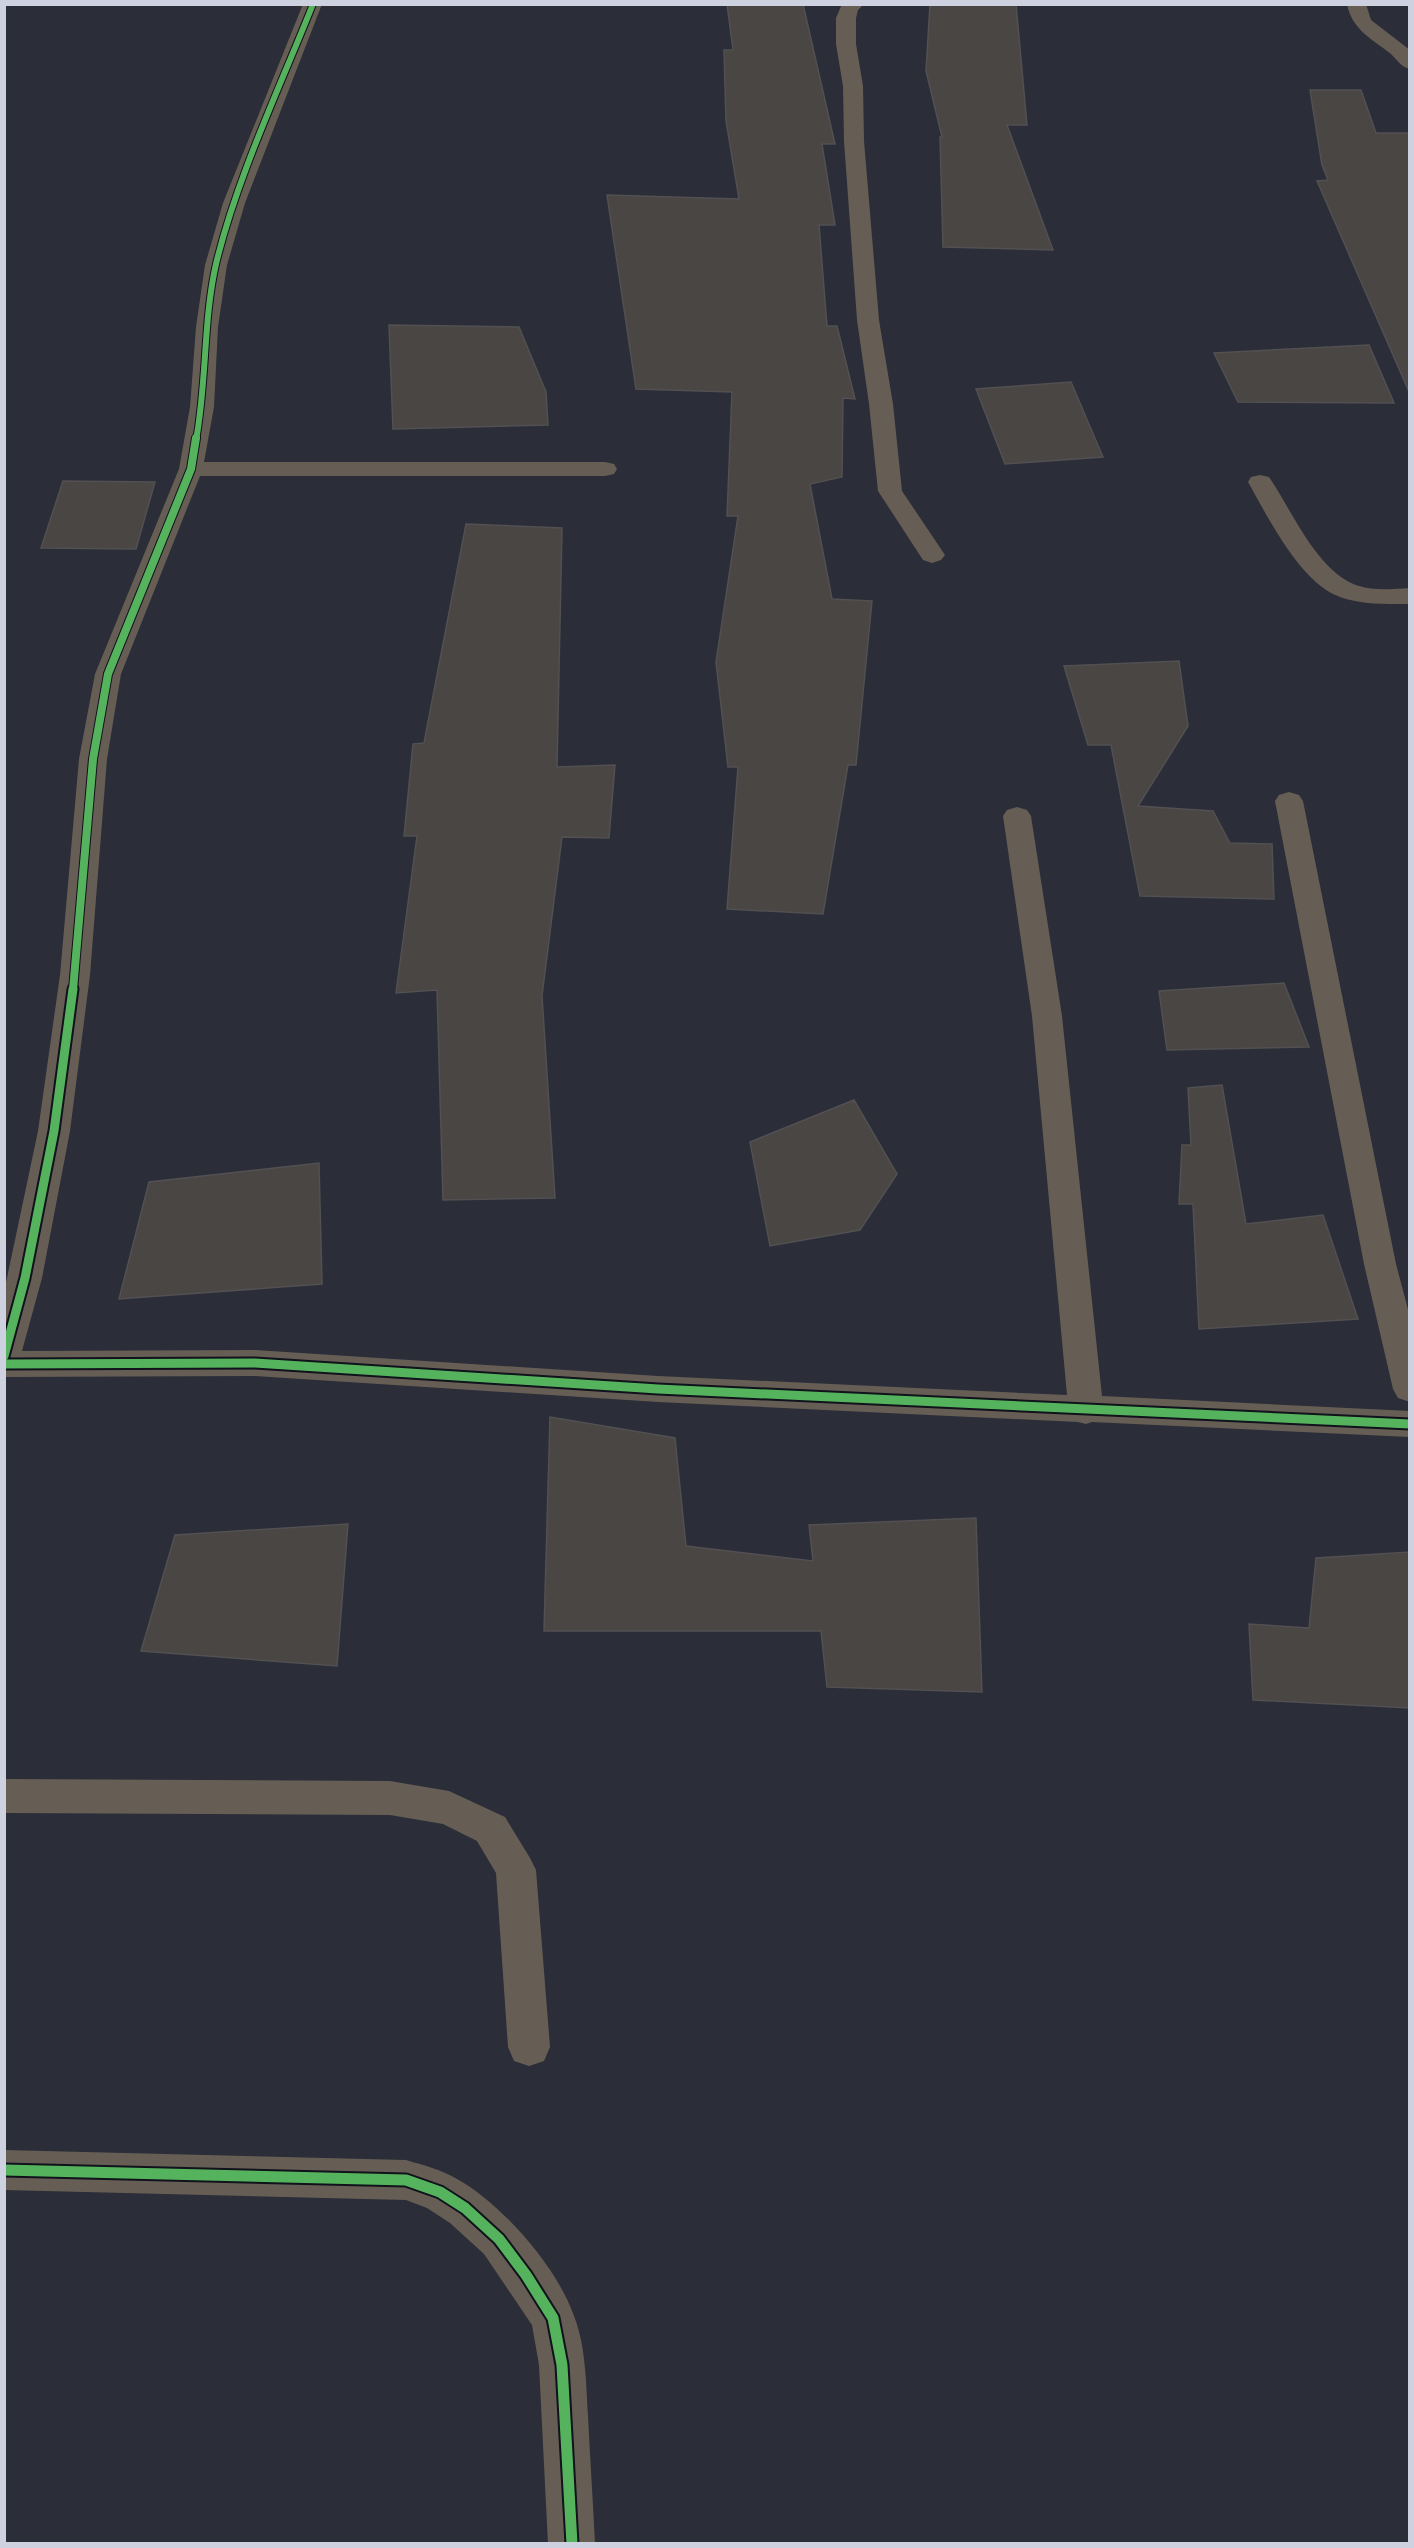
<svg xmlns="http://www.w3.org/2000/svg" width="1414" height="2548" font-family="'PT Sans Narrow',sans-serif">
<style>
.building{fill:#494643;stroke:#525052;stroke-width:1.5}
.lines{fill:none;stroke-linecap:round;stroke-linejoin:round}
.minor{fill:#665e55;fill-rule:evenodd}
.cycleway-far3-casing{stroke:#10121c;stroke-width:8}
.cycleway-far2-casing{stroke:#10121c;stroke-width:10}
.cycleway-far1-casing{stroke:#10121c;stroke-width:13}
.cycleway-casing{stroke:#10121c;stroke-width:15}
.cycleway-far3{stroke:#56b35d;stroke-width:6}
.cycleway-far2{stroke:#56b35d;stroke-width:8}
.cycleway-far1{stroke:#56b35d;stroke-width:9}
.cycleway{stroke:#56b35d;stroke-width:11}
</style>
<rect width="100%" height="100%" fill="#2b2d38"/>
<path class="building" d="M727,4h76l32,140h-13l13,81h-16l8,101h10l18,73 -12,-1 -1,79 -32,7 22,115 40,2 -16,164h-8l-25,149 -96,-5 11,-142h-10l-12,-105 22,-146h-11l5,-124 -96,-3 -29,-194 132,4 -13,-78 -2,-71h9z
M930,4h86l11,121h-20l46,125 -110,-3 -3,-110h2l-16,-66z
M1310,90h51l15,43h34v261l-93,-213 11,-1 -6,-15z
M389,325l130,2 27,65 2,33 -155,4z
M1369,345l25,58 -156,-1 -24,-49z
M1071,382l32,75 -98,7 -29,-75z
M63,481l92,1 -19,67 -95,-1z
M466,524l96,4 -5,239 58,-2 -6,73 -47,-1 -20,159 13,202 -112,2 -6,-210 -41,3 21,-157h-13l9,-92 11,-1z
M1179,661l9,65 -50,80 75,5 17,32 42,1 2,55 -134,-3 -29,-151h-23l-24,-79z
M1284,983l25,64 -142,3 -8,-59z
M1222,1085l24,139 77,-9 35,104 -159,10 -6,-125h-14l3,-59h9l-3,-57z
M854,1100l43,74 -37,56 -90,16 -20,-104z
M319,1163l3,121 -203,15 30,-117z
M550,1417l125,21 11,108 127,15 -4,-36 167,-7 6,174 -155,-5 -6,-56h-277z
M348,1524l-11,142 -196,-15 34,-116z
M1410,1552v156l-157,-8 -4,-76 60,4 7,-70z"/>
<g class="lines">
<path class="minor" d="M303,4h19l-77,199 -18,62 -9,62 -4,80 -10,55h401l9,2 3,5 -3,5 -9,2h-405l-79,198 -14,85 -17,216 -20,156 -28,147 -20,73 233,-1 403,26 409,19 -35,-379 -29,-200 4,-6 10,-3 10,3 4,6 31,200 40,380 308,15v26l-318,-15 -6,2 -8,-2 -420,-20 -403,-26 -251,1v-85l34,-161 22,-156 19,-216 16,-85 84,-205 11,-62 6,-80 9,-62 18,-62z
M842,4h22l-6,6 -2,8v26l7,42 1,55 15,179 14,84 9,87 43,64 -4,5 -9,3 -9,-3 -45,-69 -9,-87 -12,-84 -13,-179 -1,-55 -7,-42v-26z
M1347,4h19l5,16 39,30v19c-9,-2 -13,-9 -19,-15 -19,-15 -39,-24 -44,-50z
M1260,475l9,2c23,33 48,96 90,109 15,5 34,3 51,2v16c-24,0 -47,1 -70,-7 -40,-14 -72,-80 -92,-115l3,-5z
M1289,792l10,3 4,6 93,463 14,53v85l-12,-4 -5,-9 -29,-125 -89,-463 4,-6z
M4,1779l386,2 59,10 56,26 25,41 6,12 14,177 -6,14 -15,5 -15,-5 -6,-14 -12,-174 -19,-32 -34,-17 -53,-9 -386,-2z
M4,2150l402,10c17,5 36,10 51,19 45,25 100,88 117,137 12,31 12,67 14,100 2,42 5,85 7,128h-47l-9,-179 -7,-40 -48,-71 -34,-31 -23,-15 -21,-8 -402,-10z"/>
<defs>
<path id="cycleway-far3" d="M196,440c11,-58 7,-119 20,-176 21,-87 64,-177 97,-260"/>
<path id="cycleway-far2" d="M73,990l20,-231 15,-85 83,-205 5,-31"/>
<path id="cycleway-far1" d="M4,1356l21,-78 29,-147 19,-142
M4,1364l251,-1 403,26 752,35"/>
<path id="cycleway" d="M4,2170l402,10 34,12 25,16 34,31 27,36 27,43 9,47 10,179"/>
</defs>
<use href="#cycleway-far3" class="cycleway-far3-casing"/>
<use href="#cycleway-far2" class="cycleway-far2-casing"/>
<use href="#cycleway-far1" class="cycleway-far1-casing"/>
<use href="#cycleway" class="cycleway-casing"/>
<use href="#cycleway-far3" class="cycleway-far3"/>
<use href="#cycleway-far2" class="cycleway-far2"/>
<use href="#cycleway-far1" class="cycleway-far1"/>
<use href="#cycleway" class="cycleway"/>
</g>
<rect width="1414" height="2548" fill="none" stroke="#ced1df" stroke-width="12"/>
</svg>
